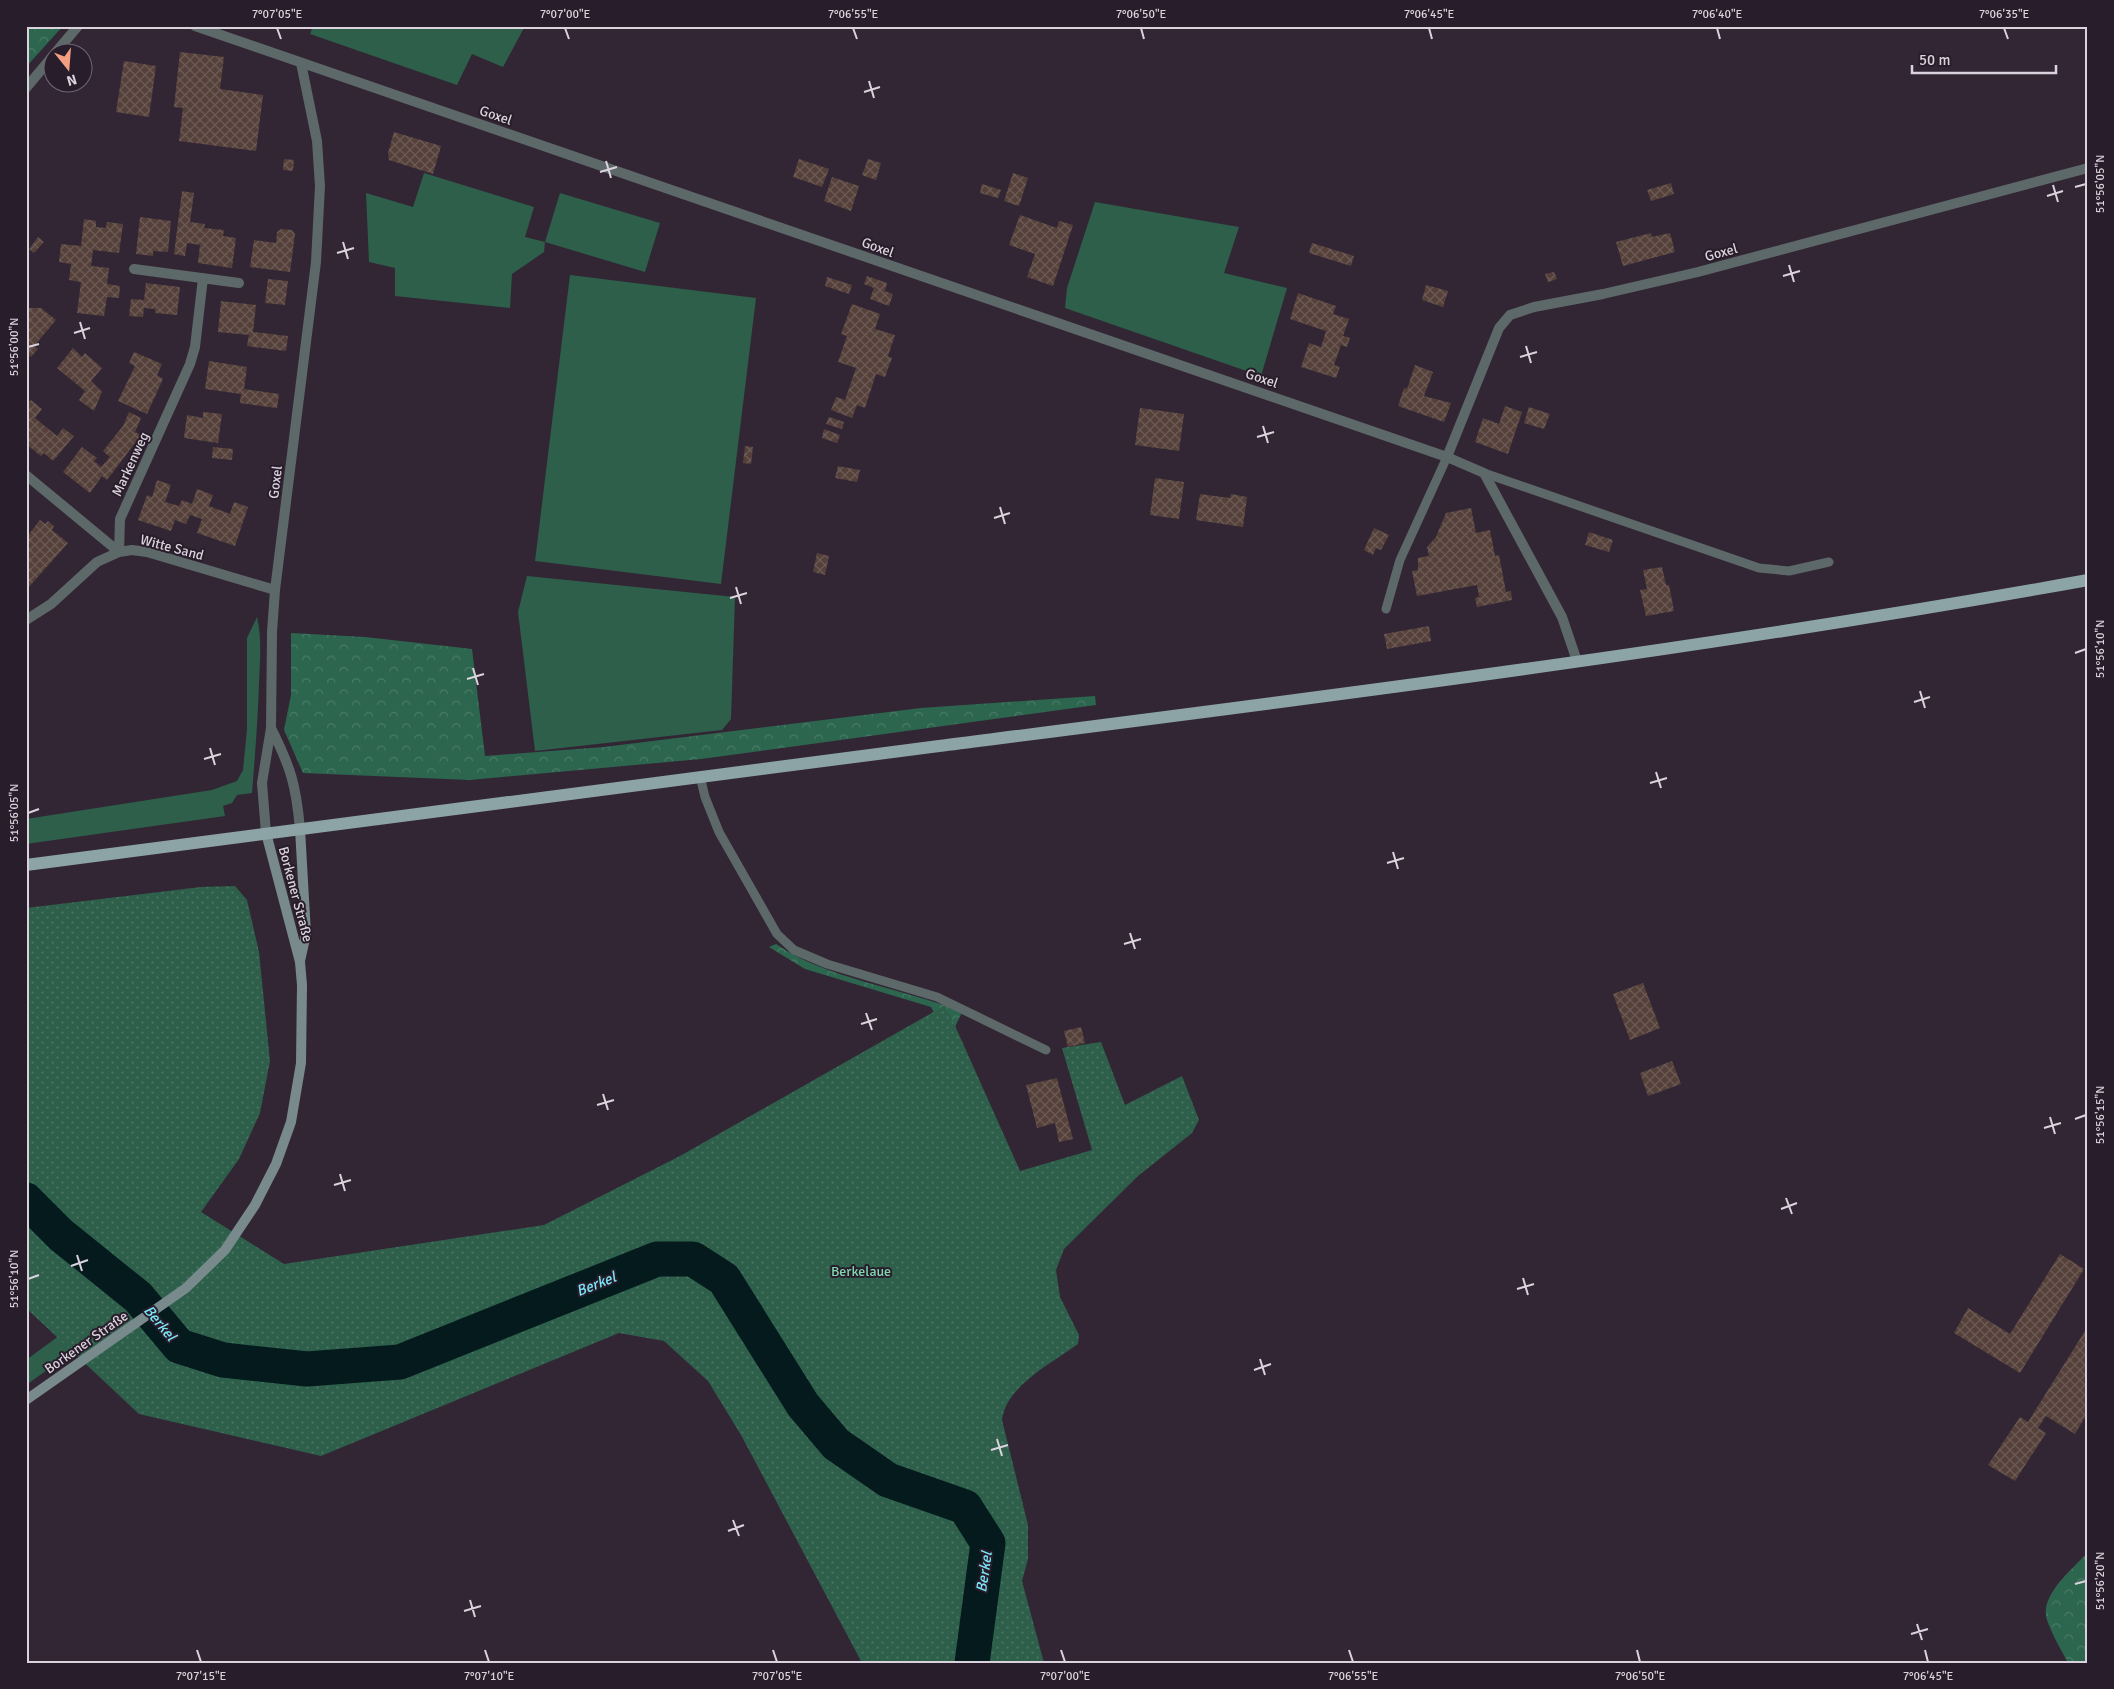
<svg xmlns="http://www.w3.org/2000/svg" width="2114" height="1689" font-family="Signika,sans-serif">
<style>
.green{fill:#2d5f4a}
.forest{fill:url(#forest-crowns)}
.park{fill:url(#park-dots)}
.lines{fill:none;stroke-linecap:round;stroke-linejoin:round}
.river{stroke:#041a1d;stroke-width:35}
.building{fill:url(#building-cross-hatch)}
.lane{stroke:#5d6869;stroke-width:9}
.street{stroke:#5d6869;stroke-width:10}
.secondary{stroke:#788a8c;stroke-width:10}
.primary{stroke:#8da4a6;stroke-width:12}
.ticks{fill:none;stroke:#dad2dc;stroke-width:2}
.labels{text-anchor:middle;stroke-width:4;stroke-linejoin:round;paint-order:stroke}
.street-label{font-size:14px;fill:#dad2dc;stroke:#281d2b}
.park-label{font-size:14px;fill:#80d8b1;stroke:#281d2b}
.water-label{font-size:15px;font-style:italic;fill:#7ae6f8;stroke:#281d2b}
.neatline{fill:none;stroke:#dad2dc;stroke-width:2}
.ticks-label{font-size:12px;text-anchor:middle;fill:#dad2dc}
</style>
<defs>
<pattern id="forest-crowns" width="20" height="18" patternUnits="userSpaceOnUse" patternTransform="scale(1.25)"><rect width="20" height="18" fill="#2c664e"/><path d="M2 6a3 3 0 1 1 6 0M12 15a3 3 0 1 1 6 0" fill="none" stroke="#4a7b67"/></pattern>
<pattern id="park-dots" width="8" height="8" patternUnits="userSpaceOnUse" patternTransform="scale(1.25)"><rect width="8" height="8" fill="#2d5f4a"/><path d="M2 2h.1M6 6h.1" fill="none" stroke="#4b7564" stroke-width="1.8" stroke-linecap="round"/></pattern>
<pattern id="building-cross-hatch" width="8" height="8" patternUnits="userSpaceOnUse" patternTransform="scale(1.25)"><rect width="8" height="8" fill="#55403a"/><path d="M0 0l8 8M0 8l8-8" fill="none" stroke="#6d5b56"/></pattern>
</defs>
<rect width="100%" height="100%" fill="#322635"/>
<path class="green" d="M313,26h212l-22,41 -31,-13 -15,31 -147,-51z
M424,173l110,34 -9,30 20,5 15,-49 100,30 -15,49 -100,-30 -1,10 -32,22 -2,34 -115,-12v-28l-26,-6 -3,-69 47,14z
M1095,202l144,25 -15,46 63,15 -26,88 -196,-68 2,-20z
M570,275l186,23 -35,286 -186,-23z
M527,576l208,21 -4,122 -9,11 -187,21 -17,-139z
M257,617c5,21 3,43 2,65 -1,37 -4,73 -7,111l-15,2 -5,8 -9,3 2,10 -199,28v-25l186,-29 25,-9 6,-11 4,-41v-91z
M112,1297v27l-86,61v-25z"/>
<path class="forest" d="M26,26h37l-37,41z
M291,633l74,4 107,12 13,107 119,-9 317,-39 174,-12 1,9 -395,54 -231,21 -167,-7 -19,-43 7,-35z
M776,944c48,34 130,45 186,68l-7,15 -18,-9 -6,-11 -126,-38 -36,-22z
M2088,1552v111h-20c-7,-14 -16,-28 -21,-43 -8,-25 26,-51 41,-68z"/>
<path class="park" d="M235,886l12,14 12,52 11,109 -10,52 -21,46 -38,53 83,52 260,-39 136,-69 264,-150 8,13 68,152 72,-21 -30,-102 39,-6 24,63 57,-29 17,44 -7,13 -54,43 -74,73 -8,21 4,27 19,38 -1,9c-26,19 -72,42 -76,76l26,105v34l-6,22 22,82h-182l-121,-228 -33,-54 -44,-40 -45,-8 -298,123 -182,-42 -113,-106v-400l175,-21z"/>
<g class="lines">
<path class="river" d="M26,1200l35,35 77,62 41,49 44,14 84,9 93,-7 257,-103h36l31,20 79,126 33,39 52,36 77,27 23,36 -16,120"/>
</g>
<path class="building" d="M180,52l44,5 -4,32 43,6 -7,56 -77,-10 4,-33 -9,-1z
M124,61l32,5 -7,51 -33,-5z
M394,132l47,14 -8,28 -44,-14 -1,-7z
M284,159l10,1 -1,11 -10,-1z
M799,159l30,10 -7,18 -29,-10z
M868,159l13,4 -5,17 -14,-5z
M1013,173l15,5 -9,28 -15,-5z
M832,177l27,9 -8,25 -27,-10z
M1671,183l3,11 -23,7 -4,-11z
M982,184l19,6 -3,8 -18,-5z
M182,191l12,2 -4,29 15,2 -1,4 20,2 -1,6 13,2 -4,30 -34,-5 2,-18 -13,-2 -2,13 -11,-2z
M1020,215l37,13 2,-7 14,4 -20,61 -26,-9 8,-23 -26,-9z
M140,217l31,4 -3,31 -15,-1v5l-17,-2z
M84,219l12,2v6l10,1 1,-6 16,2 -4,29 -26,-3 -2,16 18,2 -2,16 13,2 -1,12 -12,-1 -3,19 -27,-3 4,-31 -12,-2 2,-16 -12,-2 2,-18 20,2z
M281,229l11,1 3,4 -5,38 -40,-5 4,-27 22,3 1,-11z
M1651,233l1,4 18,-4 5,19 -52,14 -7,-24z
M38,237l6,5 -10,11 -5,-4z
M1312,243l42,13 -3,10 -42,-13z
M1554,272l3,7 -9,3 -3,-8z
M867,276l20,7 -2,8 8,3 -4,12 -19,-7 4,-11 -10,-4z
M827,277l25,8 -3,9 -24,-8z
M268,279l20,2 -3,24 -20,-2z
M146,283l34,4 -3,28 -22,-2v-4l-11,-1 -1,9 -14,-1 2,-17 13,1z
M1426,285l22,6 -5,16 -21,-7z
M1298,293l38,13 -3,8 16,5 -6,17 7,2 -3,9 -6,-2 -7,20 6,2 -4,11 -35,-11 8,-24 12,4 5,-16 -36,-12z
M221,301l35,4 -3,27 35,4 -2,15 -39,-5 2,-11 -31,-3z
M852,304l28,10 -5,15 20,6 -7,21 4,2 -7,19 -9,-3 -11,34 -8,-3 -5,13 -21,-8 5,-13 9,3 11,-32 -18,-6 9,-26 -6,-2z
M29,308h12l15,12 -22,26 4,3 -7,8 -5,-4v-41z
M73,348l9,9 3,-4 17,15 -11,13 11,11 -8,19 -15,-11 6,-9 -28,-23z
M134,352l28,12 -5,11 6,4 -16,35 -29,-13 17,-35 -6,-3z
M209,361l38,6 -3,22 35,5 -2,14 -37,-5 1,-9 -36,-5z
M1415,365l18,7 -9,24 27,7 -7,19 -46,-16 6,-18 3,1z
M31,400l11,9 -7,9 22,18 6,-8 11,8 -21,25 -9,-8 -3,3 -15,-12 2,-34 -2,-5z
M1505,406l17,6 -14,42 -33,-12 8,-24 16,6z
M1529,407l21,7 -6,15 -20,-6z
M1140,408l44,6 -5,37 -44,-6z
M129,412l12,6 -6,14 6,3 -34,45 -5,-4 -12,17 -27,-21 19,-25 15,11 -3,3 7,6 9,-10 -7,-6 20,-25z
M203,412l19,2 -4,29 -34,-5 3,-23 16,3z
M829,417l15,5 -2,7 -16,-5z
M824,429l16,6 -3,8 -15,-5z
M745,446l8,1 -2,17 -8,-1z
M213,447l20,2 -1,11 -20,-2z
M838,466l22,4 -3,12 -22,-4z
M1155,478l29,4 -5,37 -29,-4z
M157,480l14,5 -6,17 14,4 3,-6 10,4 5,-15 16,6 -4,11 21,8 4,-12 14,5 -13,39 -38,-13 5,-14 -12,-4 -4,9 -11,-4 -4,11 -33,-11 9,-25 5,2z
M1200,494l30,4 1,-4 16,3 -4,30 -47,-7z
M1471,508l5,25 14,-3 5,26 4,-1 7,37 5,-1 1,9 -35,7 -2,-9 4,-1 -2,-12 -60,11 -5,-25 6,-1v-12l11,-2 -2,-9 9,-10 10,-24z
M40,520l5,4 3,-3 6,5 -2,4 16,13 -40,45 -2,-38 4,-5 -4,-3v-4z
M1374,528l15,7 -8,15 -5,-2 -3,7 -9,-5z
M1589,532l24,8 -4,12 -24,-7z
M817,553l12,3 -4,19 -12,-3z
M1662,567l4,18h3l5,26 -28,5 -6,-26 7,-1 -4,-19z
M1429,626l2,15 -44,8 -3,-15z
M1643,983l17,45 -30,12 -17,-46z
M1081,1027l4,16 -17,4 -4,-16z
M1672,1061l9,23 -33,12 -8,-23z
M1057,1078l16,61 -14,3 -4,-19 -18,5 -11,-43z
M2060,1254l24,15 -64,104 -66,-40 14,-25 42,26z
M2085,1331l3,2v79l-13,22 -29,-18 -8,12 8,5 -31,48 -27,-16 32,-48 8,5z"/>
<g class="lines">
<path class="lane" d="M1484,473l275,95 30,3 40,-9
M1386,609l14,-49 47,-103
M700,776l5,21 14,35 58,102 17,16 33,14 110,33 109,53"/>
<path class="street" d="M195,26l1252,431 52,-129 11,-13 24,-8 69,-13 95,-22 390,-104
M56,52l22,-26
M26,88l26,-31
M134,269l105,14
M1447,457l37,16 78,144 15,44
M26,475l93,77 13,-2 15,2 128,38
M26,620l25,-16 46,-42 22,-10 1,-33 70,-155 5,-17 8,-69
M271,728c20,40 25,57 29,101
M266,833l-4,-50 9,-55 1,-96 3,-42 41,-328 4,-76 -3,-45 -16,-78"/>
<path class="secondary" d="M300,961l6,-27 -6,-105
M26,1400l160,-112 39,-38 30,-45 21,-41 15,-42 10,-59 1,-78 -2,-23 -34,-129"/>
<path class="primary" d="M26,865c304,-40 608,-81 913,-119 384,-49 768,-97 1149,-166"/>
</g>
<path class="ticks" d="M277,28l4,11M565,28l4,11M853,28l4,11M1141,28l3,11M1429,28l3,11M1717,28l3,11M2004,28l4,11M869,81l5,17M864,92l16,-5M606,161l5,17M600,172l17,-5M2053,185l5,17M2075,187l11,-3M2047,196l16,-5M343,242l5,17M337,253l17,-5M1789,265l5,17M1783,276l17,-5M80,322l5,17M74,333l16,-5M1526,346l5,17M28,347l11,-3M1520,357l17,-5M1263,426l5,17M1257,437l17,-5M1000,507l5,17M994,518l16,-5M736,587l5,17M730,598l17,-5M2075,653l11,-4M473,668l5,17M467,679l17,-5M1920,691l5,17M1914,702l16,-5M210,748l5,17M204,759l17,-5M1656,772l5,16M1650,783l17,-5M28,813l11,-4M1393,852l5,17M1387,863l17,-5M1130,933l5,16M1124,944l17,-5M866,1013l6,17M861,1024l16,-5M603,1094l5,16M597,1105l17,-5M2050,1117l5,17M2075,1119l11,-4M2044,1128l17,-5M340,1174l5,17M334,1185l17,-5M1786,1198l6,16M1781,1209l16,-6M77,1255l5,16M71,1266l17,-6M1523,1278l5,17M28,1279l11,-4M1517,1289l17,-5M1260,1359l5,16M1254,1370l17,-6M997,1439l5,17M991,1450l17,-5M733,1520l6,16M728,1531l16,-6M2075,1584l11,-3M470,1600l5,17M464,1611l17,-5M1917,1624l5,16M1911,1634l17,-5M197,1650l4,12M485,1650l4,12M773,1650l4,12M1061,1650l4,12M1349,1650l4,12M1637,1650l3,12M1925,1650l3,12"/>
<g class="labels">
<g class="street-label">
<text transform="translate(496 115) rotate(19)" y="5">Goxel</text>
<text transform="translate(878 247) rotate(20)" y="5">Goxel</text>
<text transform="translate(1721 252) rotate(-15)" y="5">Goxel</text>
<text transform="translate(1262 378) rotate(19)" y="5">Goxel</text>
<text transform="translate(130 464) rotate(-65)" y="5">Markenweg</text>
<text transform="translate(275 482) rotate(-83)" y="5">Goxel</text>
<text transform="translate(172 547) rotate(15)" y="5">Witte Sand</text>
<text transform="translate(296 894) rotate(75)" y="5">Borkener Straße</text>
<text transform="translate(86 1342) rotate(-35)" y="5">Borkener Straße</text>
</g>
<g class="park-label">
<text x="861" y="1276">Berkelaue</text>
</g>
<g class="water-label">
<text transform="translate(596 1284) rotate(-22)" y="5">Berkel</text>
<text transform="translate(160 1323) rotate(50)" y="5">Berkel</text>
<text transform="translate(984 1572) rotate(-82)" y="5">Berkel</text>
</g>
</g>
<rect width="2114" height="1689" fill="none" stroke="#281d2b" stroke-width="55"/>
<g transform="translate(68 68) rotate(163)"><circle r="24" fill="#281d2b" stroke="#6f6572"/>
<path d="M0-4L9 19L0 12L-9 19Z" fill="#f39f83"/>
<text y="-8" font-size="14" font-weight="bold" text-anchor="middle" fill="#dad2dc">N</text>
</g>
<path d="M1912 65v8h144v-8" fill="none" stroke="#dad2dc" stroke-width="2.5"/>
<text x="1919" y="65" font-size="15" fill="#dad2dc" stroke="#281d2b" stroke-width="4" paint-order="stroke">50 m</text>
<rect x="28" y="28" width="2058" height="1634" class="neatline"/>
<g class="ticks-label">
<text x="277" y="18">7°07'05"E</text>
<text x="565" y="18">7°07'00"E</text>
<text x="853" y="18">7°06'55"E</text>
<text x="1141" y="18">7°06'50"E</text>
<text x="1429" y="18">7°06'45"E</text>
<text x="1717" y="18">7°06'40"E</text>
<text x="2004" y="18">7°06'35"E</text>
<text transform="translate(2100 184) rotate(-90)" y="4">51°56'05"N</text>
<text transform="translate(14 347) rotate(-90)" y="4">51°56'00"N</text>
<text transform="translate(2100 649) rotate(-90)" y="4">51°56'10"N</text>
<text transform="translate(14 813) rotate(-90)" y="4">51°56'05"N</text>
<text transform="translate(2100 1115) rotate(-90)" y="4">51°56'15"N</text>
<text transform="translate(14 1279) rotate(-90)" y="4">51°56'10"N</text>
<text transform="translate(2100 1581) rotate(-90)" y="4">51°56'20"N</text>
<text x="201" y="1680">7°07'15"E</text>
<text x="489" y="1680">7°07'10"E</text>
<text x="777" y="1680">7°07'05"E</text>
<text x="1065" y="1680">7°07'00"E</text>
<text x="1353" y="1680">7°06'55"E</text>
<text x="1640" y="1680">7°06'50"E</text>
<text x="1928" y="1680">7°06'45"E</text>
</g>
</svg>
